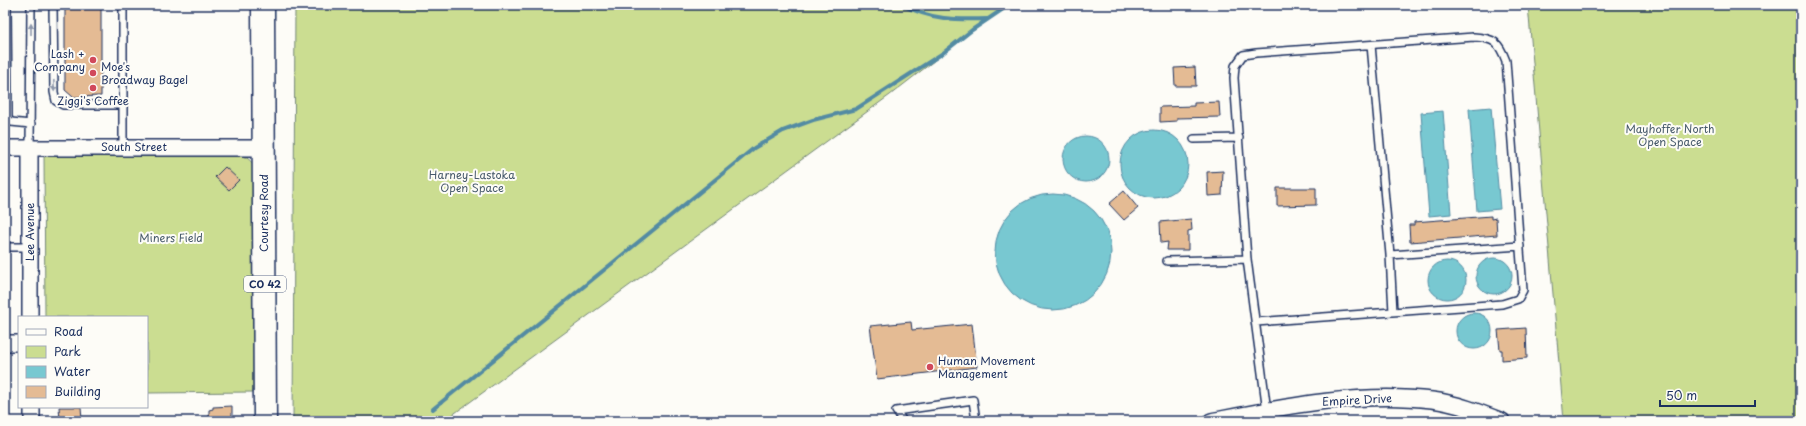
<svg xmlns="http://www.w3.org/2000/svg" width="1806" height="426" font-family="'Playpen Sans',sans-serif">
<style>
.green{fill:#cbdd91;stroke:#738678}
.water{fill:#78c8d1;stroke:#538ba3}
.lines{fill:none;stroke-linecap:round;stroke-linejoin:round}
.stream{stroke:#538ba3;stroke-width:4}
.building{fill:#e4bb94;stroke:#1b2f5e}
.service-casing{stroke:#1b2f5e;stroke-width:10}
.minor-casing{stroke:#1b2f5e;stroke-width:18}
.primary-casing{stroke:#1b2f5e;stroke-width:25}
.service{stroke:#fdfcf7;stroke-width:7}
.minor{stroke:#fdfcf7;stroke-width:15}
.primary{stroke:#fdfcf7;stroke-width:22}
.oneway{fill:#8c96aa}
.poi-dot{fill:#d1495b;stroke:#fdfcf7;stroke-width:1.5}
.labels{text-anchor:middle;stroke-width:4;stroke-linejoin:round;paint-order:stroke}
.shield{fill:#fdfcf7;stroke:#5f6c8c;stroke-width:1}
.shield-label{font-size:10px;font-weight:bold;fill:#1b2f5e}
.poi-label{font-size:11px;fill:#1b2f5e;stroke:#fdfcf7;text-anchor:start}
.park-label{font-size:11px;fill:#475a6b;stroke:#fdfcf7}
.street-label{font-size:11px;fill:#1b2f5e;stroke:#fdfcf7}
</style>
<rect width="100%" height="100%" fill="#fdfcf7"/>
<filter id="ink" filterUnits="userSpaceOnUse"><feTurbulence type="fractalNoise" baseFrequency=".025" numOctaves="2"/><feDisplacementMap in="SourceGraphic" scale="8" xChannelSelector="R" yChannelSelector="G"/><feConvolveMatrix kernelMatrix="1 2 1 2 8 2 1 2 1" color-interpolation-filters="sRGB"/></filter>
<g filter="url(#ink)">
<path class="green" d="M295,5h711l-116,90 -446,326h-151z
M1528,5h273v416h-237z
M44,154l195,1c10,3 14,6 16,16l-2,221 -106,1v-76h-102z"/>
<path class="water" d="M1491,107l9,102 -23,2 -8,-102z
M1443,111l8,103 -22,2 -8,-103z
M1120 164a34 34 0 1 1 68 0a34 34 0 1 1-68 0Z
M1063 159a23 23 0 1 1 46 0a23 23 0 1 1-46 0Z
M995 252a58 58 0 1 1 116 0a58 58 0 1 1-116 0Z
M1476 276a18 18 0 1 1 36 0a18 18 0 1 1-36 0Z
M1428 280a19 19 0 1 1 38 0a19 19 0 1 1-38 0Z
M1456 331a18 18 0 1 1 36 0a18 18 0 1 1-36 0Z"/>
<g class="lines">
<path class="stream" d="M902,5c30,15 53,15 85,14
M433,409l321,-261 29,-17 30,-11 43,-11 87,-56 29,-23 37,-25"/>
</g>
<path class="building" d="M65,5h36v91l-28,1 -8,-7z
M1195,67l1,19h-21l-1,-18z
M1219,102l1,15 -43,1v3l-17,1v-15l34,-1v-3z
M225,167l14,13 -10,10 -14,-13z
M1223,171l-1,24 -14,1 -1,-24z
M1277,188h39v17l-39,1z
M1124,191l14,17 -14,12 -15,-16z
M1491,216v3l5,-1 1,17 -87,7 -1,-17h5v-3z
M1191,219l1,11 -4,1v19h-21l1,-8 -7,1 -1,-21z
M911,322l1,8 60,-6 5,43 -100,12 -7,-53z
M1526,328l1,30 -25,2v-10h-2l-2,-20z
M232,406v15h-23v-11l4,-1v-2z
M59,407h22l1,12 -22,1z"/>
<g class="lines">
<defs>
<path id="service" d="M7,5l1,113 3,4 20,2
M53,5l1,87 2,9 7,4h60
M123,5v142
M1371,45l19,210 3,57
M1194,139l45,-1
M30,147l1,-142
M5,247h25
M1390,255l130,-9
M1167,261l80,-2
M1256,322l246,-18 16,-5 5,-9 -17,-229c-7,-19 -12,-23 -32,-24l-218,16 -13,2 -8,11 -1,12 13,181 20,152
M903,421l-7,-10 77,-11 3,21"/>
<path id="minor" d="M5,148h259
M30,317v-170
M5,343h14
M32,407v14
M1211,421c72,-14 147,-30 221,-21 24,3 47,12 70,21"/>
<path id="primary" d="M263,5l2,416"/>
</defs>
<use href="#service" class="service-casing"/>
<use href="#minor" class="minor-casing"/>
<use href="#primary" class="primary-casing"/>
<use href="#service" class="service"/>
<use href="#minor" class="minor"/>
<use href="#primary" class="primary"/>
</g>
<defs><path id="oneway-solid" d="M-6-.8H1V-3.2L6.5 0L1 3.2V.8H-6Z"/></defs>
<g class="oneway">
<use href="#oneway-solid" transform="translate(31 29) rotate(-90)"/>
<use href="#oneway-solid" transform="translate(54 86) rotate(88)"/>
</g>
</g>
<g class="poi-dot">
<circle cx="93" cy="60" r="4"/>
<circle cx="93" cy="73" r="4"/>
<circle cx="93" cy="88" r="4"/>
<circle cx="930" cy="367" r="4"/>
</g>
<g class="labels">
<rect class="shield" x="244" y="276" width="42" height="16" rx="3"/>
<g class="shield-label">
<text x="265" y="288">CO 42</text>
</g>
<g class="poi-label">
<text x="85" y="58" text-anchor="end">Lash +<tspan x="85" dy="13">Company</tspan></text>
<text x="101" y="71">Moe's<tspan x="101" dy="13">Broadway Bagel</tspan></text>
<text x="93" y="105" text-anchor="middle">Ziggi's Coffee</text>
<text x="938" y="365">Human Movement<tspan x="938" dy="13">Management</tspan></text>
</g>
<g class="park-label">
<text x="1670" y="133">Mayhoffer North<tspan x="1670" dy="13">Open Space</tspan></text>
<text x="472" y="179">Harney-Lastoka<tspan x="472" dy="13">Open Space</tspan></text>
<text x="171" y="242">Miners Field</text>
</g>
<g class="street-label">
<text x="134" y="151">South Street</text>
<text transform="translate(264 213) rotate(-90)" y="4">Courtesy Road</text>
<text transform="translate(30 232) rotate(-90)" y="4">Lee Avenue</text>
<text transform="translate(1357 400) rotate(-3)" y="4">Empire Drive</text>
</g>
</g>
<rect width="1806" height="426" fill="none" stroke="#fdfcf7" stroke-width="20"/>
<rect x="10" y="10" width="1786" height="406" fill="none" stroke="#1b2f5e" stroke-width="1.5" filter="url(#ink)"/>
<rect x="18" y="316" width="130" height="92" fill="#fdfcf7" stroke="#a3aaba"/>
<rect x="26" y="329" width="20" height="6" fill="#fdfcf7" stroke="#a3aaba"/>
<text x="54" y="336" font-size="12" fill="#1b2f5e">Road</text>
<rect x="26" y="346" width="20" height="12" fill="#cbdd91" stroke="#a3aaba"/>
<text x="54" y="356" font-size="12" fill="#1b2f5e">Park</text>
<rect x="26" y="366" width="20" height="12" fill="#78c8d1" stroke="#a3aaba"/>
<text x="54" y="376" font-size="12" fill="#1b2f5e">Water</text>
<rect x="26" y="386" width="20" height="12" fill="#e4bb94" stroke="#a3aaba"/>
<text x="54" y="396" font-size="12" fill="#1b2f5e">Building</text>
<path d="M1660 400v6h95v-6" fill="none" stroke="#1b2f5e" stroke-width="2"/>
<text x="1666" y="400" font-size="12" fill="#1b2f5e" stroke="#fdfcf7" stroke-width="3" paint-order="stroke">50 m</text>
</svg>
